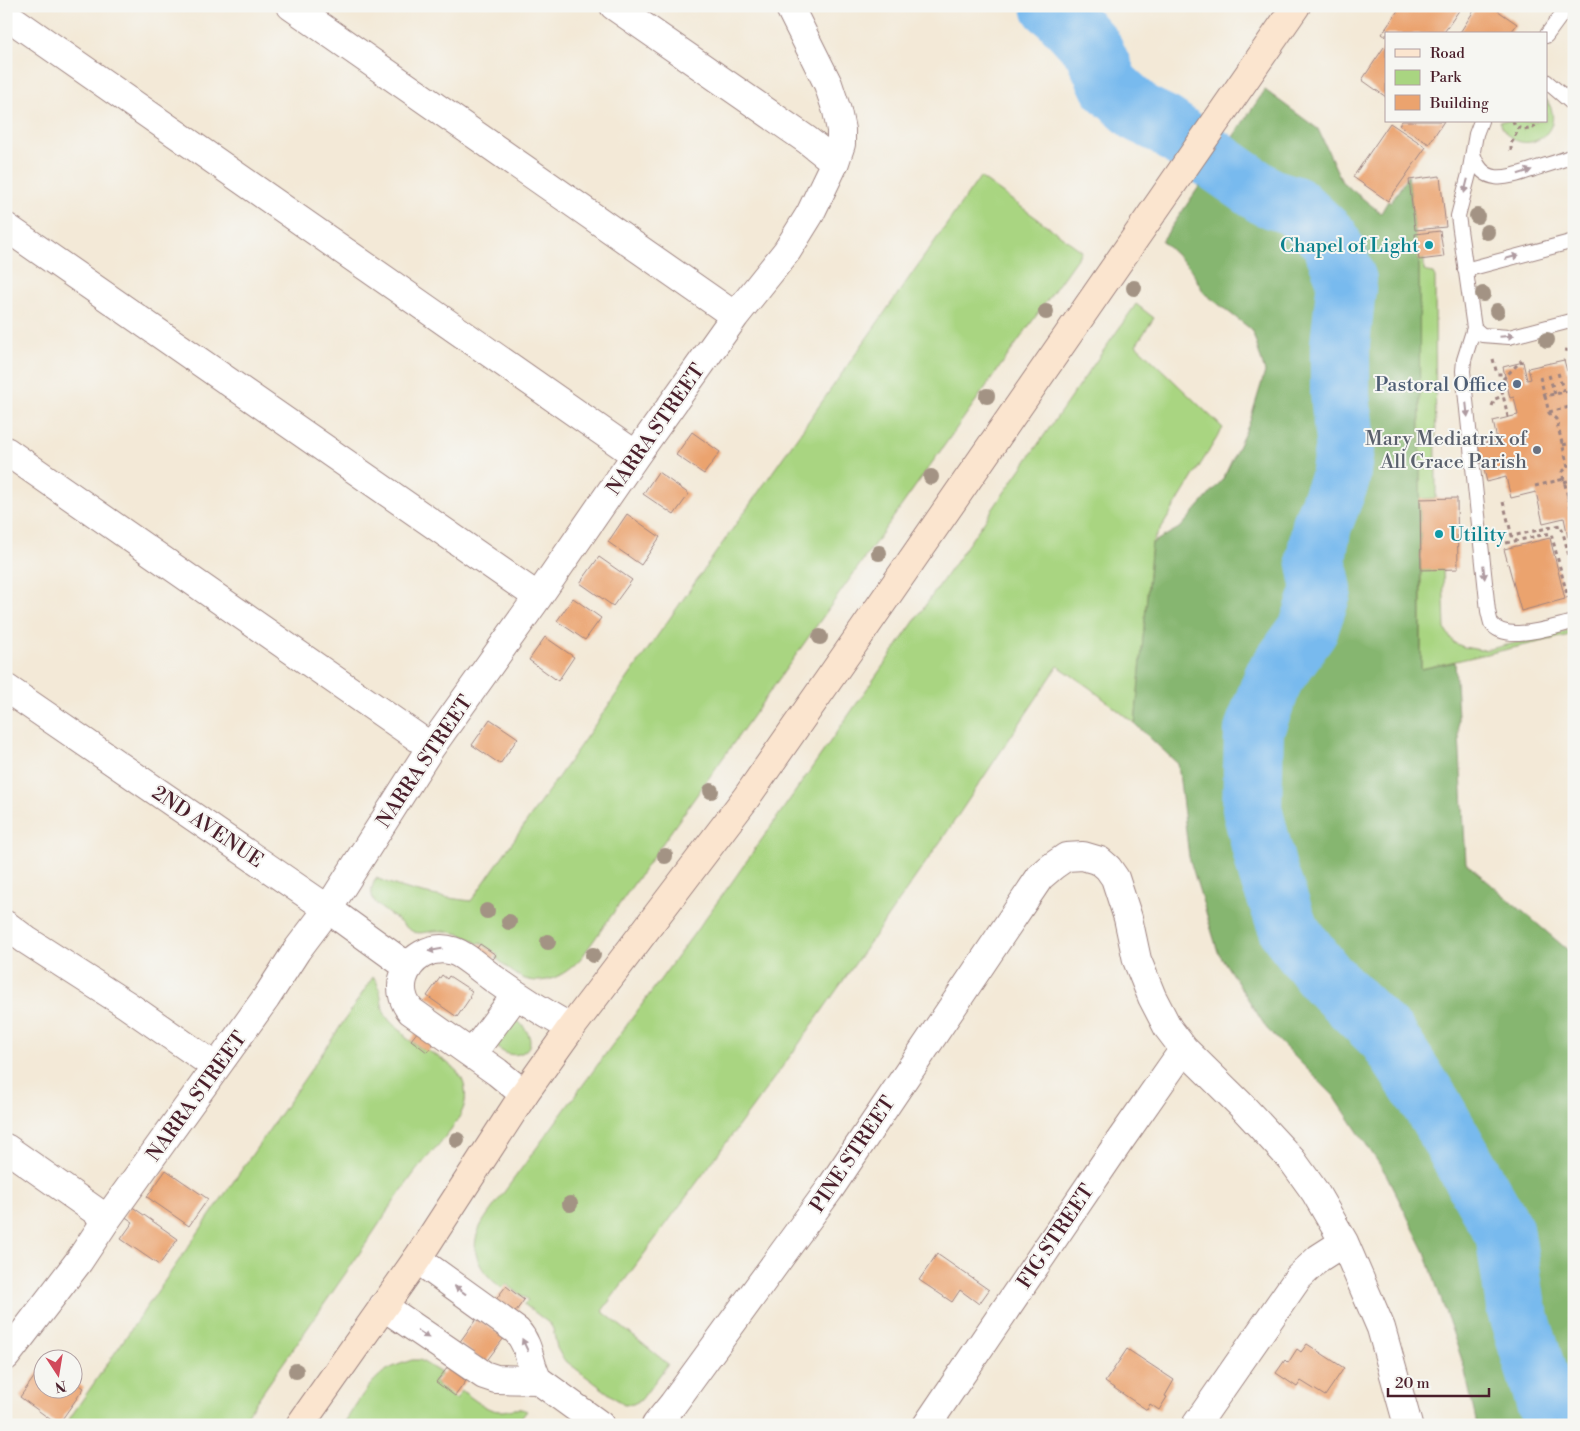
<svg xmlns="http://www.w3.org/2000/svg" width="1580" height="1431" font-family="'Libre Bodoni',serif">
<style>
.green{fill:#a9d581;stroke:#7a7a56}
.forest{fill:#86b66f;stroke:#686a4d}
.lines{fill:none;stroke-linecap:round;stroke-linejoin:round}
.river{stroke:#78baee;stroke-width:60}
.building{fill:#eba36e}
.lane-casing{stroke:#9e8481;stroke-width:16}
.street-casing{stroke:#9e8481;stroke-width:30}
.secondary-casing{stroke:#9e8481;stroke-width:30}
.path{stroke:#9e8481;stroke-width:3;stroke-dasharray:4 4;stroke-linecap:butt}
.lane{stroke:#fff;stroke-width:14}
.street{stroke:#fff;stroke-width:28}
.secondary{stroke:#fbe5cf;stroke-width:28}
.tree{fill:#a39384}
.oneway{fill:#ae9aa0}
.culture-dot{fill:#0f9aa8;stroke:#f6f6f2;stroke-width:2}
.service-dot{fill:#5c6f8a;stroke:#f6f6f2;stroke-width:2}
.worship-dot{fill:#6b7280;stroke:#f6f6f2;stroke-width:2}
.labels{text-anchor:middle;stroke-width:4;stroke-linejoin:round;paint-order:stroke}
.culture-label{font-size:20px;fill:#0d838f;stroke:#f6f6f2;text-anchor:end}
.service-label{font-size:20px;fill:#4e5e75;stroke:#f6f6f2;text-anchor:end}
.street-label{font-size:20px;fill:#4a1f2b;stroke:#f6f6f2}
.worship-label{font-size:20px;fill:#5b616d;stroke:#f6f6f2;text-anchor:end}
</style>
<rect width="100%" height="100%" fill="#f6f6f2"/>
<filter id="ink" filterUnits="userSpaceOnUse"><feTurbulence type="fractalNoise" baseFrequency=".02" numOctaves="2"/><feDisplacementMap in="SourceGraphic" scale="10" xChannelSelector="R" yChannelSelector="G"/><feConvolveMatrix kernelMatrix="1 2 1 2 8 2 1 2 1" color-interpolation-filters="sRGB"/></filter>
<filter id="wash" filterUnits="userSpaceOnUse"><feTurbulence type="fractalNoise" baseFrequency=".0096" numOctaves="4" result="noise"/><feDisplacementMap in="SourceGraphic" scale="20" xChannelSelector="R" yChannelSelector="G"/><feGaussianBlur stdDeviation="1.12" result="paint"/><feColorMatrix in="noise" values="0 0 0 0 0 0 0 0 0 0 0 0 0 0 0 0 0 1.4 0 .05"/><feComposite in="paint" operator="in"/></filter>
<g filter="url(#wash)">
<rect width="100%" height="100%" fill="#f3e9d7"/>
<path class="green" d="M1546,99c26,36 -32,65 -46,22h46z
M980,177l102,74 -500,706c-14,16 -34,29 -57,22 -11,-4 -20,-14 -29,-21l2,-3 -18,-13 -2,2c-13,-10 -28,-14 -44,-13 -7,1 -14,3 -20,1 -7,-3 -13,-9 -19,-14 -16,-11 -31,-19 -19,-40 30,13 62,19 95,23z
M1424,259v11l3,2 6,1 2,4 1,221 -16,1 -1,-239z
M1136,304l18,14 -18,27 87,83 -71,115 -17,181 -45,-36 -32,-22 -113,169 -151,216 -192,260 66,53 -27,36 -8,4 -9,1 -61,-46 -6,-11 -4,-19 -3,-5 -26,-20 4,-4 -22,-16 -4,4c-17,-12 -32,-31 -25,-53 2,-8 7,-15 11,-21l244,-332z
M1421,570h22l2,59 9,14 10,4 16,3 10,-1 84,-20v5l-153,35z
M373,977c9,9 7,23 11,35 4,9 12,15 20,21l1,4 17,12 2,1 1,-1c22,13 44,23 40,53 -3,21 -37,53 -50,70 -21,28 -39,57 -58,85 -39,56 -78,112 -117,168h-175l267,-386z
M513,1020c6,1 9,4 12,9 19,24 -22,39 -33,9z
M412,1360h8l21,13 -7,9 22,17 6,-8c11,7 24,20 38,20 10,0 17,-5 27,0l-11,14h-173c11,-17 22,-37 37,-50 9,-8 21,-11 32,-15z"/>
<path class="forest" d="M1265,90l53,39 24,53 39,31 7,-12 3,2 17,-28 11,85 2,409 34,-7 11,201 103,88 5,12v462h-97l-14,-62 -38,-111 -39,-78 -52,-78 -67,-67 -49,-77 -29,-95 -11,-93 -43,-40 17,-181 29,-16 42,-48 26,-55 16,-52 -13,-42 -48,-37 -14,-25 -28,-27z"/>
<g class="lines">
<path class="river" d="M1051,6l8,6 34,37 17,37 31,28 23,11 103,72 28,9 35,33 17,41 -7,64v50l5,48 -5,37 -18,46 -6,33 6,32 -14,40 -34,47 -20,53 -2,79 16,64 22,59 36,46 62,60 44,67 73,129 11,73 37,118"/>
</g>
<g id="blocks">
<path class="building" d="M1401,6h61l-19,28h-57v3l-4,-3z
M1477,6h14l26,18 -7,10h-51z
M1384,47l2,1v49l-24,-17z
M1402,121h42l-15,23 -30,-19z
M1390,123l36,24 -38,54 -35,-24z
M1440,176l6,51 -31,3 -6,-50z
M1440,231l4,26 -25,3 -4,-26z
M1564,360l3,11 7,-2v166l-6,2 -4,-19 -21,5 -7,-31 -25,6 -5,-21 -19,5 -9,-37 19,-5 -4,-19 25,-6 -4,-18 -4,1 -7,-31 20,-5 4,18 4,-1 -3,-11z
M692,432l28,20 -16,22 -28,-19z
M658,472l31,22 -15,21 -31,-21z
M1457,498l1,71 -37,1 -1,-71z
M627,514l33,23 -19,28 -33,-23z
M1550,538l15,61 -44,12 -17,-62z
M599,557l33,23 -19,26 -33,-23z
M573,598l28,20 -16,22 -28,-19z
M545,637l29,20 -16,24 -29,-21z
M490,719l28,19 -18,26 -28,-19z
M480,944l16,11 -7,10 -16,-11z
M442,975l5,4 2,-3 23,15 -3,6 1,1 -13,19 -30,-21z
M418,1031l16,12 -7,9 -16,-12z
M166,1170l42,29 -19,27 -42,-29z
M131,1206l47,33 -19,26 -38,-26 12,-17 -9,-6z
M937,1254l52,36 -10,14 -19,-14 -8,12 -33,-22z
M506,1286l18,14 -11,15 -19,-13z
M477,1318l27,20 -19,25 -26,-20z
M1307,1344l37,24 -19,28 -24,-15 -4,6 -21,-14 9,-13 3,3 9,-14 4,3z
M1127,1349l47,31 -9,16 2,1 -8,13 -9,-6 -3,6 -42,-28z
M42,1366v22h30v-8l12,8 -26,37 -38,-28z
M448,1367l18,14 -11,15 -19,-14z"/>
</g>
</g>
<g filter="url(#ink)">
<use href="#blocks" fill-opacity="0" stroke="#9e8481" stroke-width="1"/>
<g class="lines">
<defs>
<path id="lane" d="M1546,36l22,-30
M1546,81l28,24
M1481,121l-5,13 -7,40 -11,42 16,112 8,7 27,2 65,-17
M1473,153c10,36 37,24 64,15 12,-4 25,-7 37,-13
M1465,270l109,-29
M1474,328l-10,32 -1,11 25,240c1,4 2,9 3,12 14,21 63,3 83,-1"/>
<path id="street" d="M291,6l444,310
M614,6l193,134 28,22
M6,15l630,440
M6,227l532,370
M6,451l425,296
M6,688l322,221 80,58
M6,925l20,15 101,65 89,62
M472,1054l44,-59
M524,1094l-27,-22 -86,-61c-7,-8 -11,-20 -8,-32 6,-21 28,-35 50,-28 11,3 31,21 41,28 25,18 50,34 77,49
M6,1148l101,71
M417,1259l100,72c14,16 11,31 21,49l62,45
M383,1306l101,69 12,4 42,1
M6,1356l73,-95 28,-42 159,-221 31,-48 31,-41 103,-162 107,-150 98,-142 99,-139 52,-65 23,-37 25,-52 6,-18v-14l-4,-19 -9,-27 -39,-78
M656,1425l17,-21 156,-214 211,-313 13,-11 13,-9 17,-1 17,5 8,7 7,10 13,40 9,42 15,37 16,31 16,21 56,55 52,56 23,32 29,50 37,86 27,97
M927,1425l192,-283 65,-93
M1196,1425l102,-147 21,-20 25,-16"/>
<path id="secondary" d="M300,1425l117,-166 107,-165 47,-66 175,-230 109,-156 441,-636"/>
</defs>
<use href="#lane" class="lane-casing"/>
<use href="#street" class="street-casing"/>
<use href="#secondary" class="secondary-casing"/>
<path class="path" d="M1513,121l2,5 9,4 9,-2 6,-7
M1511,151v-7l8,-16
M1565,350l9,1
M1493,359l4,15h7
M1558,373l6,19
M1549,375l6,19
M1540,377l5,19 29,-6
M1545,396l4,17 7,6 12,48 -6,5 6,25
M1492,406l3,-7 8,-3
M1549,412l25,-6
M1508,417l-8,-35 22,-22
M1563,445l11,-3
M1564,482l10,-3
M1535,486l29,-7
M1503,502l9,34 49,-11 13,50
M1573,516l-5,-19 6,-1
M1506,543l45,-10 17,65"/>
<use href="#lane" class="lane"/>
<use href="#street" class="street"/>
<use href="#secondary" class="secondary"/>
</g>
<g class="tree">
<circle cx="1477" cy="216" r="8"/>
<circle cx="1487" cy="232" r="8"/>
<circle cx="1134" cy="288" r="8"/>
<circle cx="1483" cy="294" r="8"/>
<circle cx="1497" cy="311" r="8"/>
<circle cx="1046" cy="312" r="8"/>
<circle cx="1547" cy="340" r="8"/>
<circle cx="987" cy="396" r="8"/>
<circle cx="931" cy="477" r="8"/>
<circle cx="879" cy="553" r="8"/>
<circle cx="820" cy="637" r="8"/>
<circle cx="711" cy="791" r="8"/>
<circle cx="665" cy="856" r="8"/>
<circle cx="487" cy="911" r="8"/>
<circle cx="509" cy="922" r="8"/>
<circle cx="548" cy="942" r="8"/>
<circle cx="593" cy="955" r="8"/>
<circle cx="457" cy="1140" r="8"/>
<circle cx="570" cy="1204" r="8"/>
<circle cx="296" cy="1371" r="8"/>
</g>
<defs><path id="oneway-solid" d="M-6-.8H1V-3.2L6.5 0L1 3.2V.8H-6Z" transform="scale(1.25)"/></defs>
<g class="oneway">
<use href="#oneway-solid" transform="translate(1525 172) rotate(-18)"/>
<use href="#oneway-solid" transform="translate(1466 186) rotate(104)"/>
<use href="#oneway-solid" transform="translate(1512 257) rotate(-15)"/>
<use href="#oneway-solid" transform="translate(1507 336) rotate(-5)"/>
<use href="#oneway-solid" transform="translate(1467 410) rotate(84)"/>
<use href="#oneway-solid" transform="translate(1484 572) rotate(84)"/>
<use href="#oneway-solid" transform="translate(435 950) rotate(171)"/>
<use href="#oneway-solid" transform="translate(460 1290) rotate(-144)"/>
<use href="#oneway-solid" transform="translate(423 1334) rotate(34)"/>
<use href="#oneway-solid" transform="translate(525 1345) rotate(-115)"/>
</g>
</g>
<g class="culture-dot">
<circle cx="1429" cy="245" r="5"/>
<circle cx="1439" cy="534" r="5"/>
</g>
<circle class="service-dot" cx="1517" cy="384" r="5"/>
<circle class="worship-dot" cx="1537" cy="450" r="5"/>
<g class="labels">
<g class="culture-label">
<text x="1419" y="252">Chapel of Light</text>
<text x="1449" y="541" text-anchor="start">Utility</text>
</g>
<g class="service-label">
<text x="1507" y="391">Pastoral Office</text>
</g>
<g class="street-label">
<text transform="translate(655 429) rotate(-55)" y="7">NARRA STREET</text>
<text transform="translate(424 761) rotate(-56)" y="7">NARRA STREET</text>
<text transform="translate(208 826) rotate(34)" y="7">2ND AVENUE</text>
<text transform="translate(196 1096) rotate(-54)" y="7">NARRA STREET</text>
<text transform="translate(852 1154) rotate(-56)" y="7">PINE STREET</text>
<text transform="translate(1055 1236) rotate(-56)" y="7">FIG STREET</text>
</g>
<g class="worship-label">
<text x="1527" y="445">Mary Mediatrix of<tspan x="1527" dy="23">All Grace Parish</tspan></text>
</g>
</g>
<rect width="1580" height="1431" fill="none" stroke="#f6f6f2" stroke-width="25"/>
<rect x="1385" y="32" width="162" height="90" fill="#f6f6f2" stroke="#b1a0a2"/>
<rect x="1395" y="49" width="25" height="8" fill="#fbe5cf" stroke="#b1a0a2"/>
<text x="1430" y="58" font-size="15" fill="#4a1f2b">Road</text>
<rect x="1395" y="70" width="25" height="15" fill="#a9d581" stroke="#b1a0a2"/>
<text x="1430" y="82" font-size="15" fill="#4a1f2b">Park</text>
<rect x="1395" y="95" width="25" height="15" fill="#eba36e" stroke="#b1a0a2"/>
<text x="1430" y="108" font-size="15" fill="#4a1f2b">Building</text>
<g transform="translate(58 1374) rotate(168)"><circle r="24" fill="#f6f6f2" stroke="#b1a0a2"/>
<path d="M0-4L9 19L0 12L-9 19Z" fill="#d1495b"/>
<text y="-8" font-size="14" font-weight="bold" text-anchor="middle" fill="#4a1f2b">N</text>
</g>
<path d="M1388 1388v8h101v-8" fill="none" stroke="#4a1f2b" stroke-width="2.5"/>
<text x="1395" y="1388" font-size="15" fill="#4a1f2b" stroke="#f6f6f2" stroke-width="4" paint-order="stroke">20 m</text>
</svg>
